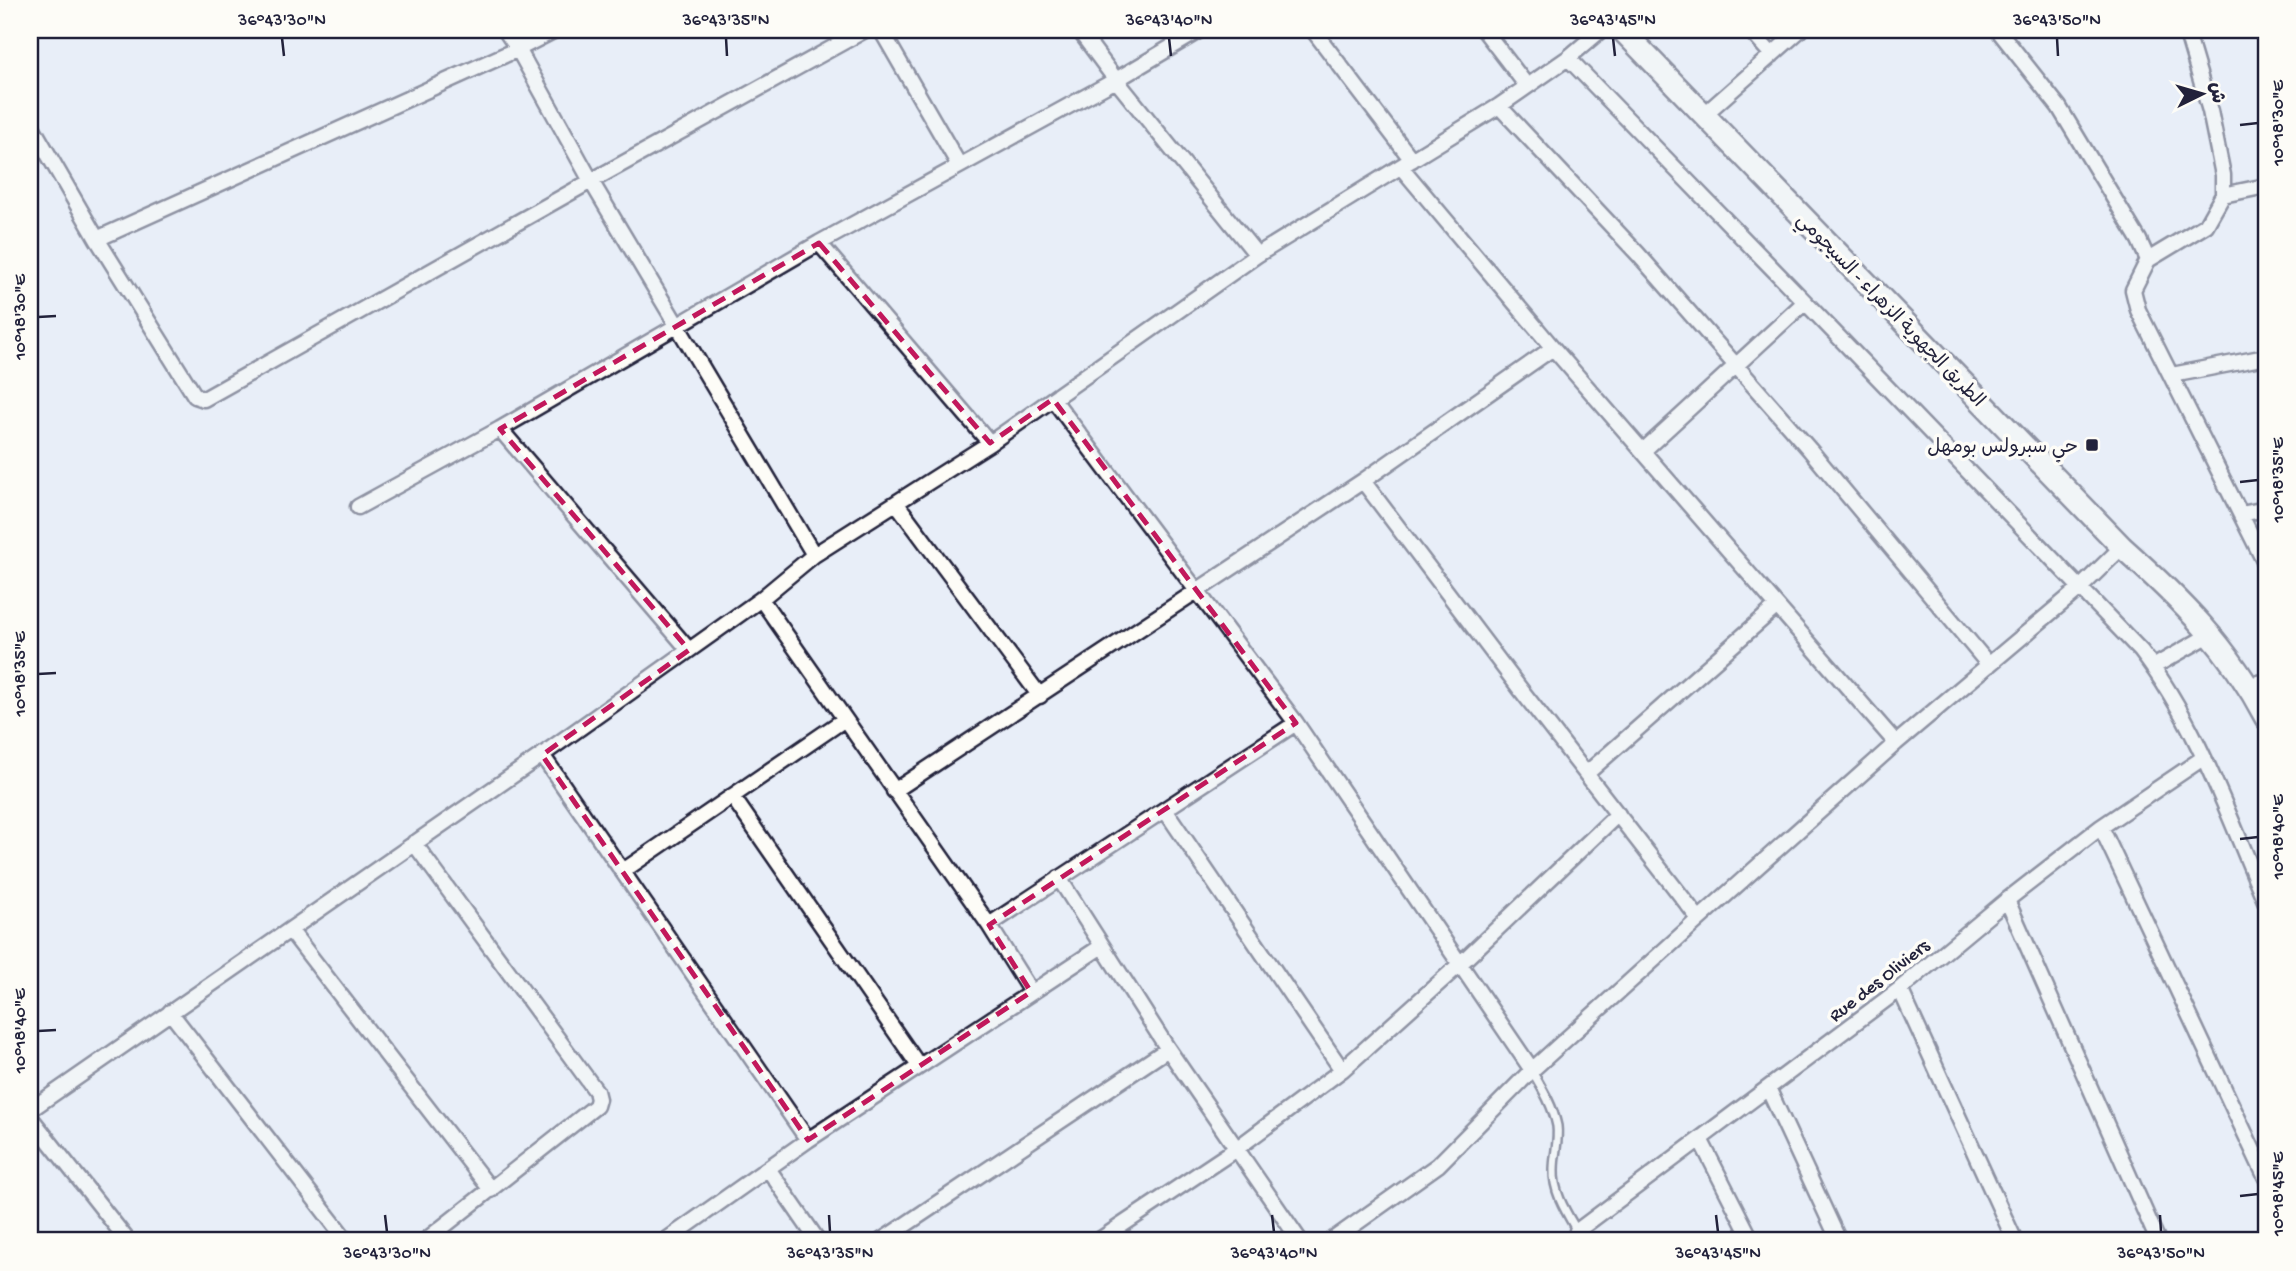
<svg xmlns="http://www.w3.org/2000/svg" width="2296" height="1271" font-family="'Gochi Hand','Playpen Sans Arabic',sans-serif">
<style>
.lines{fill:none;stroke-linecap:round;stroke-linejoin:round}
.service-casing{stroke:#22223b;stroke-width:12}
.minor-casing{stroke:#22223b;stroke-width:19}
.secondary-casing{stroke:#22223b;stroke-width:26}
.service{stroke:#fdfcf7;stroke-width:7}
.minor{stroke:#fdfcf7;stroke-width:14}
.secondary{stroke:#fdfcf7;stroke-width:21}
.marked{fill:none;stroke:#c2185b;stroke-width:5;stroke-dasharray:14 9;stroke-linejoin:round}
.ticks{fill:none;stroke:#22223b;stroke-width:2.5}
.poi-dot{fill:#22223b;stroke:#fdfcf7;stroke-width:2.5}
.labels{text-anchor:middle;stroke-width:7;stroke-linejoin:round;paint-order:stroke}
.street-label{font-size:19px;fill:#22223b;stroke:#fdfcf7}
.poi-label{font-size:19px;fill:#22223b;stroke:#fdfcf7;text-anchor:end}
.neatline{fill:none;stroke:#22223b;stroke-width:2.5}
.ticks-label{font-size:18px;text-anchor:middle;fill:#22223b}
</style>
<rect width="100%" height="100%" fill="#e8eef8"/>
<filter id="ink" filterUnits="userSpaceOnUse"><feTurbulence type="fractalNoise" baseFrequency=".0143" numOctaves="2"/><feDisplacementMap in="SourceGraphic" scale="14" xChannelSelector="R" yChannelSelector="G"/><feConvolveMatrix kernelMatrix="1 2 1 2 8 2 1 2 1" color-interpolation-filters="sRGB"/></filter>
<g filter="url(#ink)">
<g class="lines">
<defs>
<path id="service" d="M1532,1071c10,17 21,35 25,55 2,15 -3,28 -3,44 -1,22 12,42 23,61"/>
<path id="minor" d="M505,30l13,19 73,132 223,374
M881,30l78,135
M1079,30l37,50 141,175
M1313,30l99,130
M1484,30l43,56
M1750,30l22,25
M1998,30l61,77 80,133 9,20 58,-35 17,-30v-20l-13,-64 -24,-81
M1568,58l237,244
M1499,106l139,148 172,196 179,215
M1705,114l95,-84
M30,123l67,116 98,157 9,3 387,-218 274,-151
M1401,167l152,181 343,395
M2223,195l43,-9
M97,239l421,-190 37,-19
M819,243l171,200
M2148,260l-15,30 5,20 128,255
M2172,375l94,-18
M1053,399l243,324 236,347
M1643,451l162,-149 336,349c57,74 88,167 125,252
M1363,481l158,209 178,229
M897,504l143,192
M358,507l142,-78
M2241,514l25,-5
M761,599l228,326 42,67
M689,650l-189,-221 319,-186 297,-163 84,-50
M2153,667l58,-33
M2249,685l17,-4
M542,755l266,385
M1586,774l191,-168
M894,791l469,-310 190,-133
M732,796l187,270
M1165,810l177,260 117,-105 159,-151
M2101,827l165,351
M414,843l182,248 2,8 -2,7 -171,135
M623,871l222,-152
M1059,878l109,171 132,192
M2007,900l151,341
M989,925l307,-202
M290,930l201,260
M1900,989l115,252
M170,1012l177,229
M1768,1088l71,153
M30,1110l512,-355 219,-156 53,-44 176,-112 267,-188 242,-149 69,-48 33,-28
M30,1117l98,124
M1700,1139l52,102
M769,1170l49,71
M665,1241l143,-101 294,-194
M881,1241l287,-192
M1098,1241l138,-92 106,-79
M1331,1241l107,-76 94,-95 167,-151 197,-176 184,-155 42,-41
M1581,1241l-4,-10 323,-242 107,-89 94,-73 102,-69"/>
<path id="secondary" d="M1622,30l500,517c59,53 107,100 144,171"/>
</defs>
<use href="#service" class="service-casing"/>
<use href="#minor" class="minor-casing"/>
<use href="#secondary" class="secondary-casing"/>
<use href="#service" class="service"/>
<use href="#minor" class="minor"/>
<use href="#secondary" class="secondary"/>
</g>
</g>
<path d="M0 0H2296V1271H0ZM819,243l171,200 63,-44 243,324 -307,202 42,67 -223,148 -266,-385 147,-105 -189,-221z" fill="#e8eef8" fill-opacity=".55" fill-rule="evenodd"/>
<path class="marked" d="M819,243l171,200 63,-44 243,324 -307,202 42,67 -223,148 -266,-385 147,-105 -189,-221z"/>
<path class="ticks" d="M282,38l2,18M726,38l1,18M1169,38l2,18M1613,38l2,18M2057,38l1,18M2240,125l18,-2M38,317l18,-1M2240,482l18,-2M38,674l18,-1M2240,839l18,-2M38,1031l18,-1M2240,1196l18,-2M385,1215l2,17M829,1215l1,17M1272,1215l2,17M1716,1215l2,17M2160,1215l1,17"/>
<rect class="poi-dot" x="2085" y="438" width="14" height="14" rx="3.5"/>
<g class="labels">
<g class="street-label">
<text transform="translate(1892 309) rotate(46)" y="7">الطريق الجهوية الزهراء - السيجومي</text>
<text transform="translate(1878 979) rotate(-38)" y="7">Rue des Oliviers</text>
</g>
<g class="poi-label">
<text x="2078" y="452">حي سبرولس بومهل</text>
</g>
</g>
<rect width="2296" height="1271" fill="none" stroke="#fdfcf7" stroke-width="77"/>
<g transform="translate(2202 94) rotate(85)" stroke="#fdfcf7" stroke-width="5" paint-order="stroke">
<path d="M0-5L12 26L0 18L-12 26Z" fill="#22223b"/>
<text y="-10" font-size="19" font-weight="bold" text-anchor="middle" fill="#22223b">ش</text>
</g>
<rect x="38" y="38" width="2220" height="1194" class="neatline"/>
<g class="ticks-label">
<text x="282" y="25">36°43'30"N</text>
<text x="726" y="25">36°43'35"N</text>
<text x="1169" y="25">36°43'40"N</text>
<text x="1613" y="25">36°43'45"N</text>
<text x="2057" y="25">36°43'50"N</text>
<text transform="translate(2277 123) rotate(-90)" y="6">10°18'30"E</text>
<text transform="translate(19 317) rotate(-90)" y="6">10°18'30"E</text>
<text transform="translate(2277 480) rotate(-90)" y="6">10°18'35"E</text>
<text transform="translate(19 674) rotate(-90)" y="6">10°18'35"E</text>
<text transform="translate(2277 837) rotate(-90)" y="6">10°18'40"E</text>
<text transform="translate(19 1031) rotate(-90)" y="6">10°18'40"E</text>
<text transform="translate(2277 1194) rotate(-90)" y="6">10°18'45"E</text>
<text x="387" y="1258">36°43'30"N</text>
<text x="830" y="1258">36°43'35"N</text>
<text x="1274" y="1258">36°43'40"N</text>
<text x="1718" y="1258">36°43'45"N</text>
<text x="2161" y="1258">36°43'50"N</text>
</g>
</svg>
